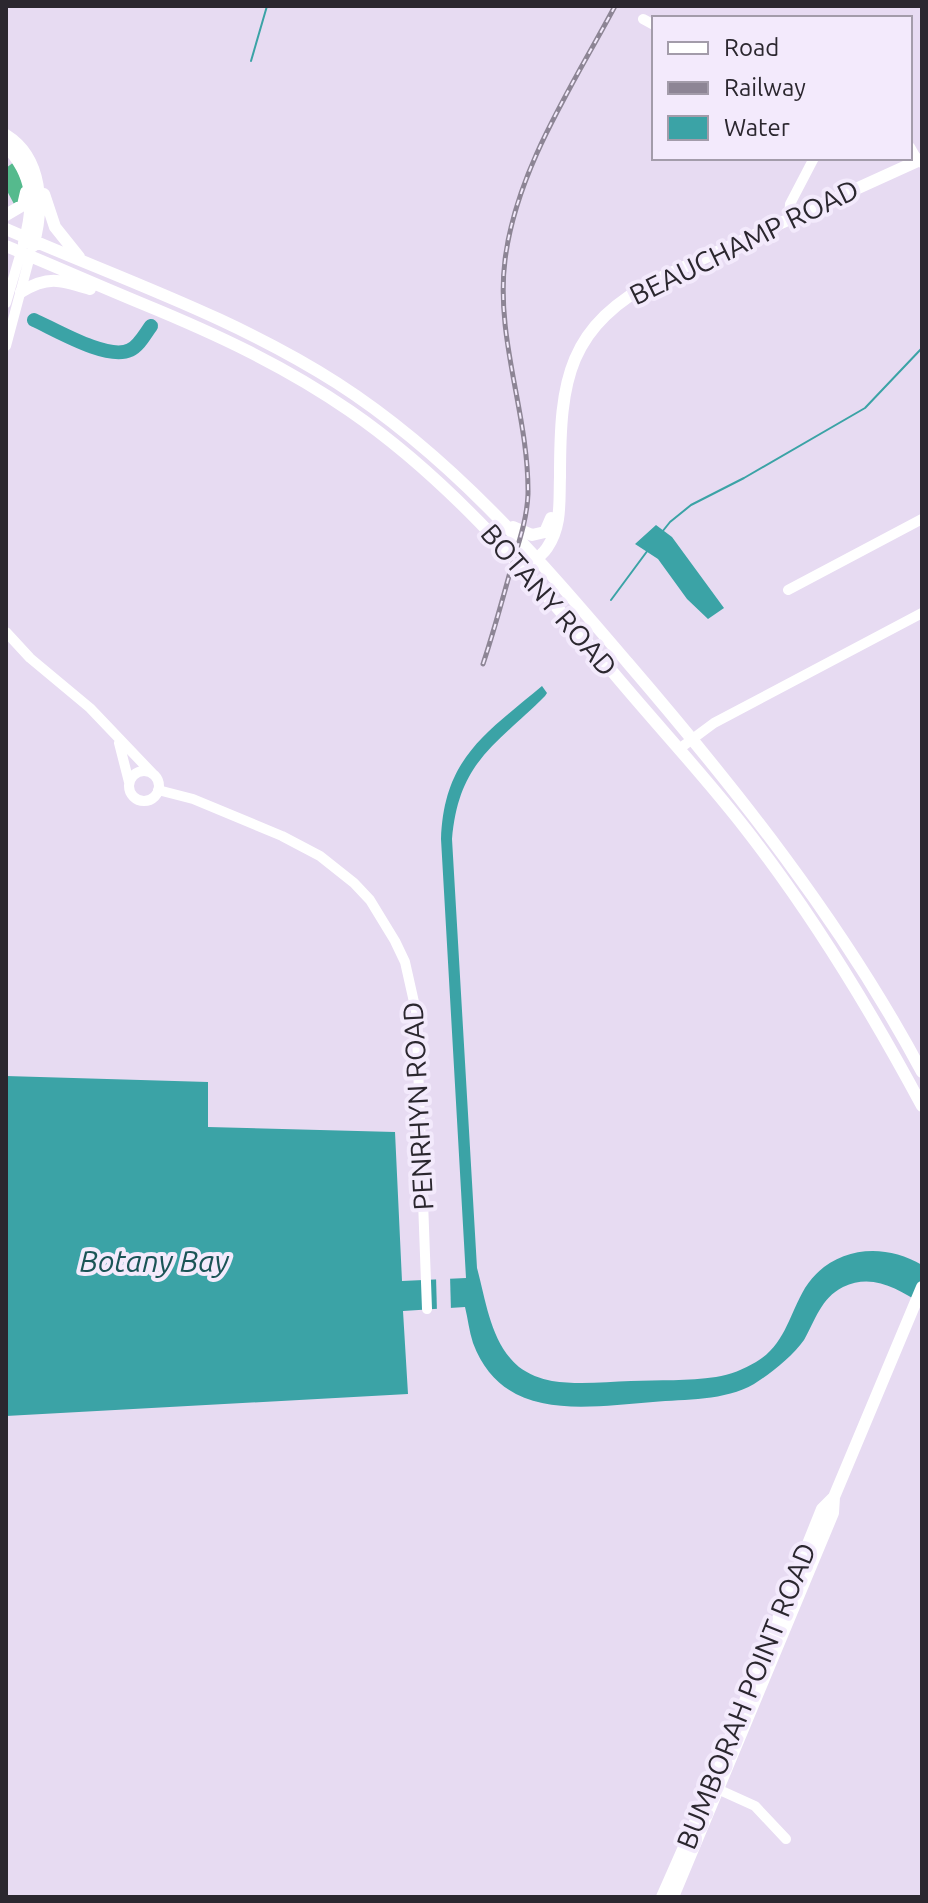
<svg xmlns="http://www.w3.org/2000/svg" width="928" height="1903" font-family="Ubuntu,sans-serif">
<style>
.forest{fill:#55ba8d}
.water{fill:#3ba3a6}
.pier{fill:#e7dbf2}
.lines{fill:none;stroke-linecap:round;stroke-linejoin:round}
.stream{stroke:#3ba3a6;stroke-width:2}
.river{stroke:#3ba3a6;stroke-width:14}
.minor{stroke:#fff;stroke-width:10}
.major{stroke:#fff;stroke-width:12}
.rail-casing{stroke:#8d8595;stroke-width:5}
.rail{stroke:#f3eafc;stroke-width:2;stroke-dasharray:6;stroke-linecap:butt}
.labels{text-anchor:middle;stroke-width:8;stroke-linejoin:round;paint-order:stroke}
.street-label{font-size:28px;fill:#2b272f;stroke:#f3eafc}
.water-label{font-size:30px;font-style:italic;fill:#1a5456;stroke:#f3eafc}
</style>
<rect width="100%" height="100%" fill="#e7dbf2"/>
<path class="forest" d="M14,162l10,25 -3,14 -7,3 -8,-15v-21z"/>
<path class="water" d="M656,525l16,12 52,71 -16,11 -21,-20 -29,-40 -23,-15z
M542,686l5,7 -2,3c-50,50 -86,65 -93,143l25,429c9,33 14,76 42,99 9,7 22,12 33,14 26,4 53,1 79,0 28,-1 57,0 85,-4 14,-2 28,-8 40,-15 29,-17 33,-47 49,-74 26,-41 77,-47 117,-23v39c-25,-15 -49,-31 -79,-17 -22,11 -28,34 -39,53 -11,16 -34,34 -50,44 -29,17 -69,15 -101,18 -68,5 -150,21 -180,-59 -4,-12 -5,-24 -8,-36l-62,4 5,83 -402,22v-340l202,6v45l187,5 7,149 64,-3 -25,-439c3,-81 44,-105 101,-153z"/>
<path class="pier" d="M450,1275l1,37 -14,1 -1,-37z"/>
<g class="lines">
<path class="stream" d="M251,61l16,-55
M662,532l8,-10 21,-17 53,-27 121,-70 57,-60
M611,600l37,-50"/>
<path class="river" d="M34,320c22,10 74,41 96,30 9,-4 15,-16 21,-24"/>
<path class="minor" d="M643,19l11,6
M910,147l8,14 4,2
M789,219l1,-15 24,-46
M6,303l15,-51
M6,346l24,-90
M788,590l134,-71
M6,632l24,26 60,50 63,66
M119,743l10,39
M679,749l35,-26 208,-110
M129 786a15 15 0 1 1 30 0a15 15 0 1 1-30 0Z
M158,790l35,9 89,37 38,20 34,27 16,17 25,41 10,21 11,49 11,298
M713,1787l42,19 31,33"/>
<path class="major" d="M6,135c37,23 38,73 27,111
M6,146c28,30 29,58 18,97
M44,194l11,33 24,30
M6,215l17,-10 3,-13
M6,229c112,49 228,88 331,154 115,74 202,176 290,279 110,128 215,260 295,410
M6,246c46,19 91,39 137,58 73,30 142,62 207,107 103,71 180,165 261,259 44,53 92,104 134,158 68,87 125,181 177,278
M21,292c27,-17 40,-12 69,-3
M513,527l19,8 13,-3 6,-14
M524,568c8,-6 17,-11 23,-20 15,-22 12,-46 13,-71 0,-98 7,-151 100,-199l262,-119
M662,1897l49,-111 111,-277 12,-12
M673,1897l160,-384 1,-16 88,-210"/>
<defs>
<path id="rail" d="M483,664c11,-33 20,-66 29,-99 7,-23 15,-46 16,-71 1,-79 -33,-155 -23,-234 11,-90 68,-175 110,-254"/>
</defs>
<use href="#rail" class="rail-casing"/>
<use href="#rail" class="rail"/>
</g>
<g class="labels">
<g class="street-label">
<text transform="translate(744 242) rotate(-26)" y="10">BEAUCHAMP ROAD</text>
<text transform="translate(549 600) rotate(49)" y="10">BOTANY ROAD</text>
<text transform="translate(418 1106) rotate(-93)" y="10">PENRHYN ROAD</text>
<text transform="translate(746 1696) rotate(-68)" y="10">BUMBORAH POINT ROAD</text>
</g>
<g class="water-label">
<text x="154" y="1272">Botany Bay</text>
</g>
</g>
<rect width="928" height="1903" fill="none" stroke="#2b272f" stroke-width="16"/>
<rect x="652" y="16" width="260" height="144" fill="#f3eafc" stroke="#a39caa" stroke-width="2"/>
<rect x="668" y="42" width="40" height="12" fill="#ffffff" stroke="#a39caa" stroke-width="2"/>
<text x="724" y="56" font-size="24" fill="#2b272f">Road</text>
<rect x="668" y="82" width="40" height="12" fill="#8d8595" stroke="#a39caa" stroke-width="2"/>
<text x="724" y="96" font-size="24" fill="#2b272f">Railway</text>
<rect x="668" y="116" width="40" height="24" fill="#3ba3a6" stroke="#a39caa" stroke-width="2"/>
<text x="724" y="136" font-size="24" fill="#2b272f">Water</text>
</svg>
